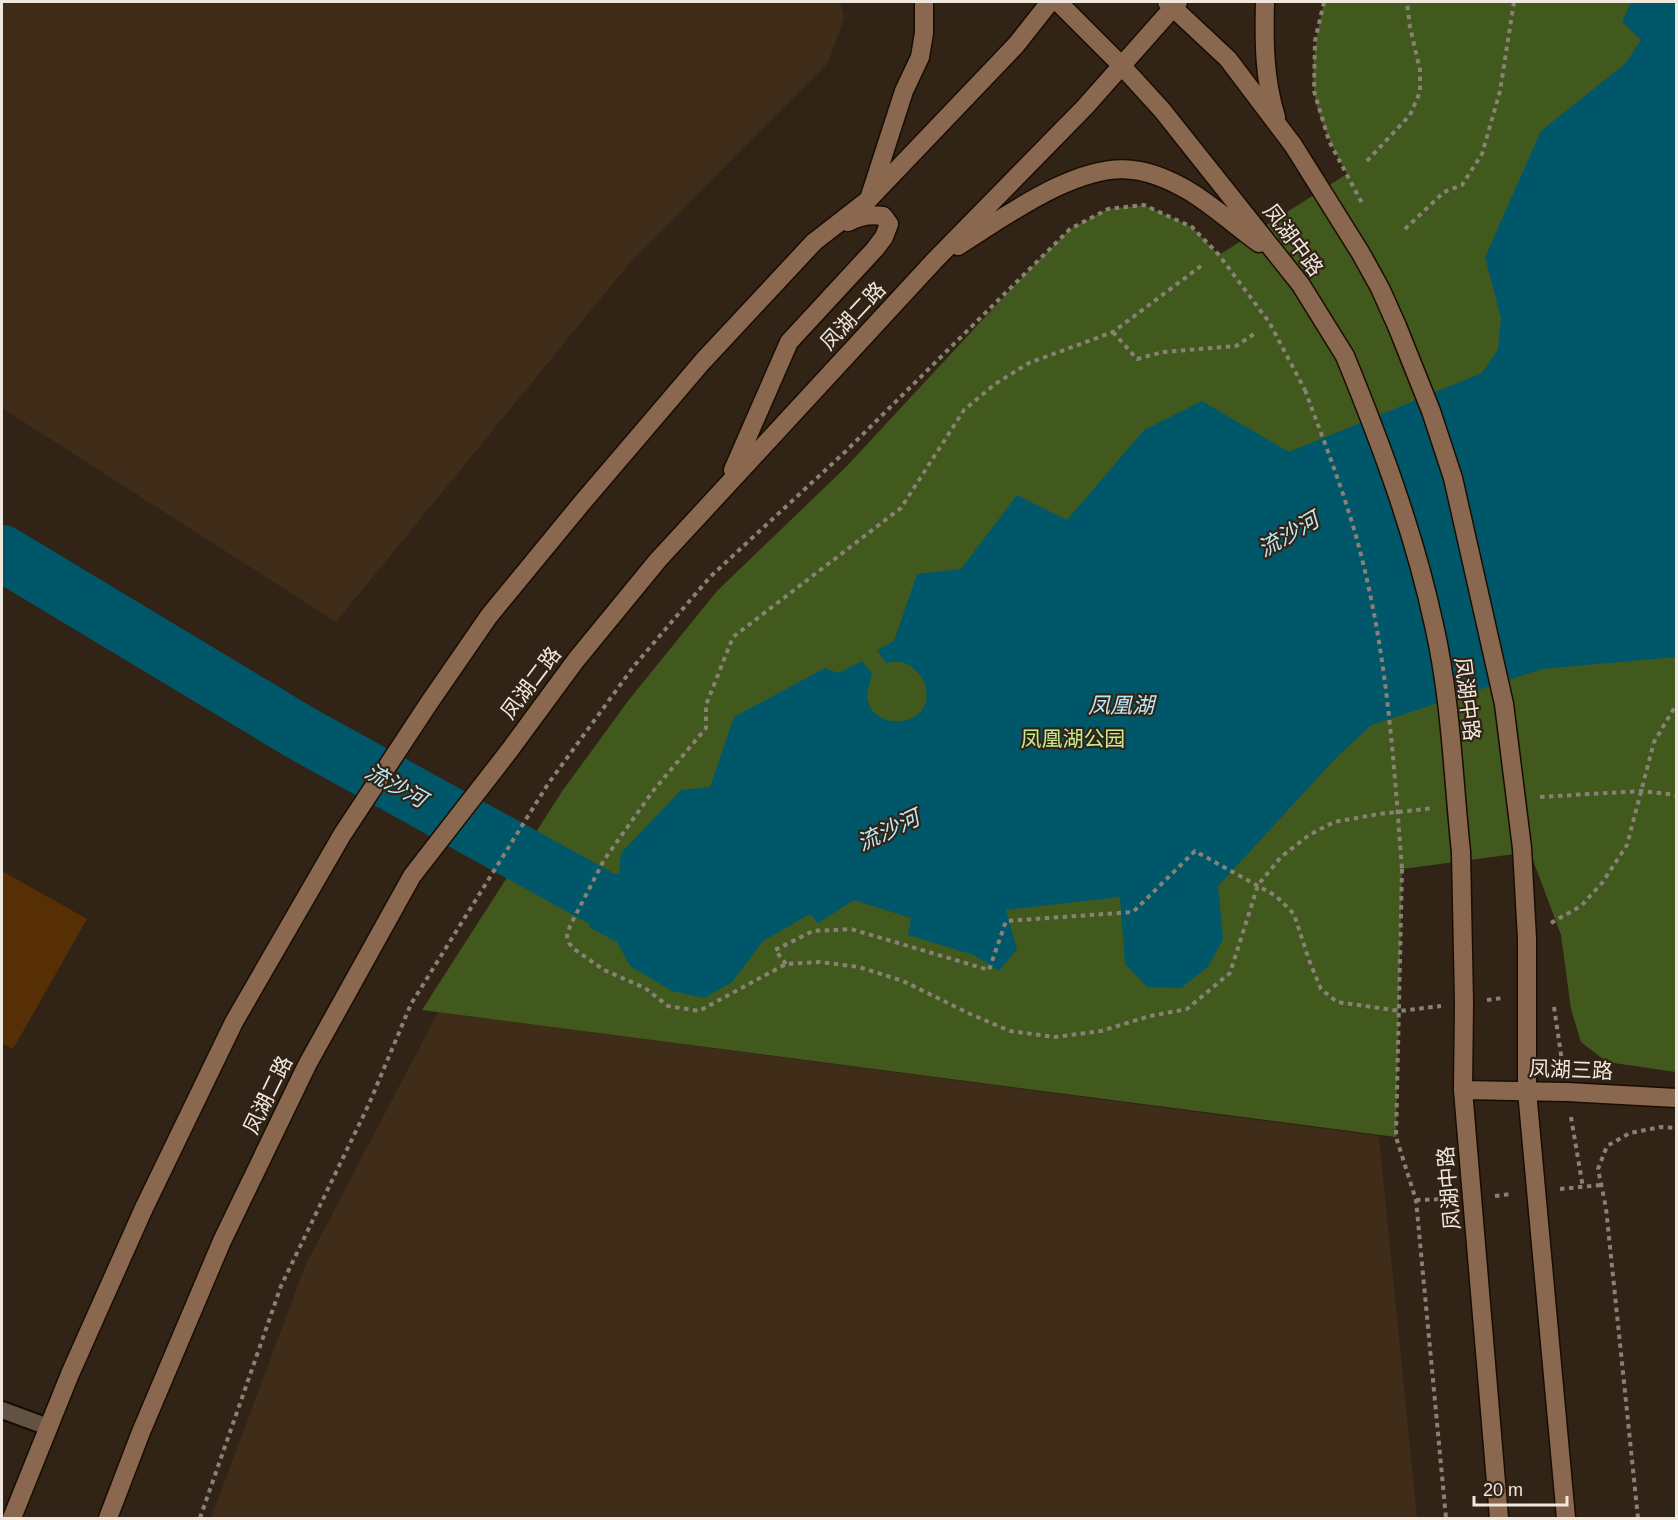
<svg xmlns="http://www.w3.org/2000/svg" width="1678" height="1520" font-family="Helvetica,'Noto Sans SC',sans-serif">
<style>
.built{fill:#3f2c19}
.green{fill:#41591d}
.water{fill:#01576a}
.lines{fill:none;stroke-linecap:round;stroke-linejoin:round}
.river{stroke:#01576a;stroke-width:56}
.building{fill:#562f05}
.lane-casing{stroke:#190d02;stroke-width:20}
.secondary-casing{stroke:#190d02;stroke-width:21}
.path{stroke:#8b8075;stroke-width:4;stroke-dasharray:4.5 4.5;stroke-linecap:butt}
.lane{stroke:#615243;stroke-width:16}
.secondary{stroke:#8a6850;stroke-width:18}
.secondary-bridge-casing{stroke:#190d02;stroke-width:21;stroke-linecap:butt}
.path-bridge{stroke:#8b8075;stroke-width:4;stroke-dasharray:4.5 4.5;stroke-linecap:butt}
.secondary-bridge{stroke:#8a6850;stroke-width:18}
.labels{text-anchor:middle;stroke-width:4.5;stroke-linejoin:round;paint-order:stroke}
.street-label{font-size:21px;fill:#f0e7de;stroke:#312416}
.park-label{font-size:21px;fill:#c4ec91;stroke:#312416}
.water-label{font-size:22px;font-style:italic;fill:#bbe8f6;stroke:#312416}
</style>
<rect width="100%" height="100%" fill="#312416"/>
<path class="built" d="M2,2h838l4,16 -16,45 -196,197 -296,362 -334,-214z
M438,1012l941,124 38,382h-1206l95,-254z"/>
<path class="green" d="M1324,2h352v1070l-69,-10 -26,-20 -10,-33 -10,-74 -31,-83 -128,17 -6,268 -974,-127 141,-220 65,-89 89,-110 129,-124 179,-193 45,-45 38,-20 36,-4 48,22 27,28 128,-81c-13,-24 -30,-56 -33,-84 -3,-29 4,-60 10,-88z"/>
<path class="water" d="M1631,2h45v655l-134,12 -171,56 -36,34 -117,127 5,53 -15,28 -27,21 -34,-1 -22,-23 -5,-67 -114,13 11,39 -18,22 -25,-16 -66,-20 3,-17 -57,-18 -36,23 -8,-9 -47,27 -31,41 -28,16 -32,-7 -42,-25 -13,-24 -28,-15 30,-54 2,-20 60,-63 29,-3 24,-70 91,-49 13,5 24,-12 10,12c-1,7 -5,16 -5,23 3,37 66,32 59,-6 -1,-7 -2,-11 -7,-16 -12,-12 -16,-14 -33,-11l-9,-13 17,-9 23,-67 44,-5 56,-74 50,25 77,-90 58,-29 87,51 193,-79 16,-24 3,-31 -16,-61 56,-126 84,-67 16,-24 -19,-18z"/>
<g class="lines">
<path class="river" d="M2,553l299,180 303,167 74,8"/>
</g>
<path class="building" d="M2,871l85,48 -74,130 -11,-6z"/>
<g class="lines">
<defs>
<path id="lane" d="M2,1410l46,17"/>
<path id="secondary" d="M1058,2l63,63 41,45 139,175 44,71
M1167,2l61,57 65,86 67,107 20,36 17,38
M1265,2c-1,39 -1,77 11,115
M870,196l34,-105 16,-34 4,-24v-31
M958,246c45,-28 120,-84 175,-76 18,2 39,11 56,21 22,13 48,36 70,52
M733,470l56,-128 86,-93 9,-12 5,-13 -6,-8c-12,-2 -24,0 -35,6
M1522,848l5,91v152l39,427
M1461,852l3,151 -1,87 36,428
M1463,1090l104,2 109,6
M12,1518l58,-144 74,-166 90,-186 108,-187 87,-132 60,-87 92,-112 122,-143 111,-119 54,-42 148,-155 34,-43
M108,1518l33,-86 81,-191 85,-176 105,-189 97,-125 67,-91 82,-100 278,-301 149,-152 93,-105"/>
</defs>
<use href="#lane" class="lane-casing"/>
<use href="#secondary" class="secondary-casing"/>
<path class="path" d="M1324,2l-9,39 -1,50 15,50 34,64
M1367,161l43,-46 10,-23v-22l-10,-43 -3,-25
M1405,229l39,-37 18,-7 20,-31 18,-63 14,-89
M1201,266l-88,66 -84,31 -34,21 -31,26 -63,98 -168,129 -27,68v23l-53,63 -49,69 -34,66 -3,10 2,7 5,6 30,21 41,18 23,18 31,5 87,-47 34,-2 39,5 44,14 65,32 42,18 45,6 46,-6 49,-15 37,-7 43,-36 28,-88 23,-28 28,-22 25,-13 45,-8 55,-6
M1113,332l24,27 26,-7 73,-6 18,-12
M1540,797l101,-6 35,4
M1402,869l-6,268 20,63 30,318
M1551,923l30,-17 21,-23 25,-38 27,-103 22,-37
M786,964l-11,-14 38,-19 38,-2 138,41 17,-49 127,-9 62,-61 81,45 18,18 15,46 12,29 16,13 63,9 41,-5
M1487,1000l16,-2
M1554,1007l9,61
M1571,1117l12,71
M1560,1189l41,-4
M1495,1196l16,-2
M1416,1200l32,-1
M200,1518l81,-232 88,-182 42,-100 137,-220 86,-118 76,-89 136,-126 224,-222 38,-20 36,-4 48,22 27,28 50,67 36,68
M1638,1518l-32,-310 -8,-39 9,-23 23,-13 31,-6 15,1"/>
<use href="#lane" class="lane"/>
<use href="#secondary" class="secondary"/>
<defs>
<path id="secondary-bridge" d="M1397,326l34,85 22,67 51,226 18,144
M1345,356c36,88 69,176 89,269 17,74 19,152 27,227"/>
</defs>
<use href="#secondary-bridge" class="secondary-bridge-casing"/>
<path class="path-bridge" d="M1305,390c21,57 44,114 58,173 25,101 31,203 39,306"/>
<use href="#secondary-bridge" class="secondary-bridge"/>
</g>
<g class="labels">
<g class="street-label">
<text transform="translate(1293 240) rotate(53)" y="7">凤湖中路</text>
<text transform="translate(853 316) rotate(-47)" y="7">凤湖二路</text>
<text transform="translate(531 683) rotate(-53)" y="7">凤湖二路</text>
<text transform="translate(1467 699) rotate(83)" y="7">凤湖中路</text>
<text transform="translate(1571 1070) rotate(2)" y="7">凤湖三路</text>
<text transform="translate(268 1095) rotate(-64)" y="7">凤湖二路</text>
<text transform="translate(1449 1188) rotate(-95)" y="7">凤湖中路</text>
</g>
<g class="park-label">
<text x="1073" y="746">凤凰湖公园</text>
</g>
<g class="water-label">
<text transform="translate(1288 534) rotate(-30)" y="8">流沙河</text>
<text x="1121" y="713">凤凰湖</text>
<text transform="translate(396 785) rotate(29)" y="8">流沙河</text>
<text transform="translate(888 830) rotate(-25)" y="8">流沙河</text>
</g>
</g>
<rect width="1678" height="1520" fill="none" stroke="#f0e7de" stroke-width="6"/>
<path d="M1474 1496v9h93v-9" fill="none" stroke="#f0e7de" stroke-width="3"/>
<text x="1483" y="1496" font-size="18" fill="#f0e7de" stroke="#312416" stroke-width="4.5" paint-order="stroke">20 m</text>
</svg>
